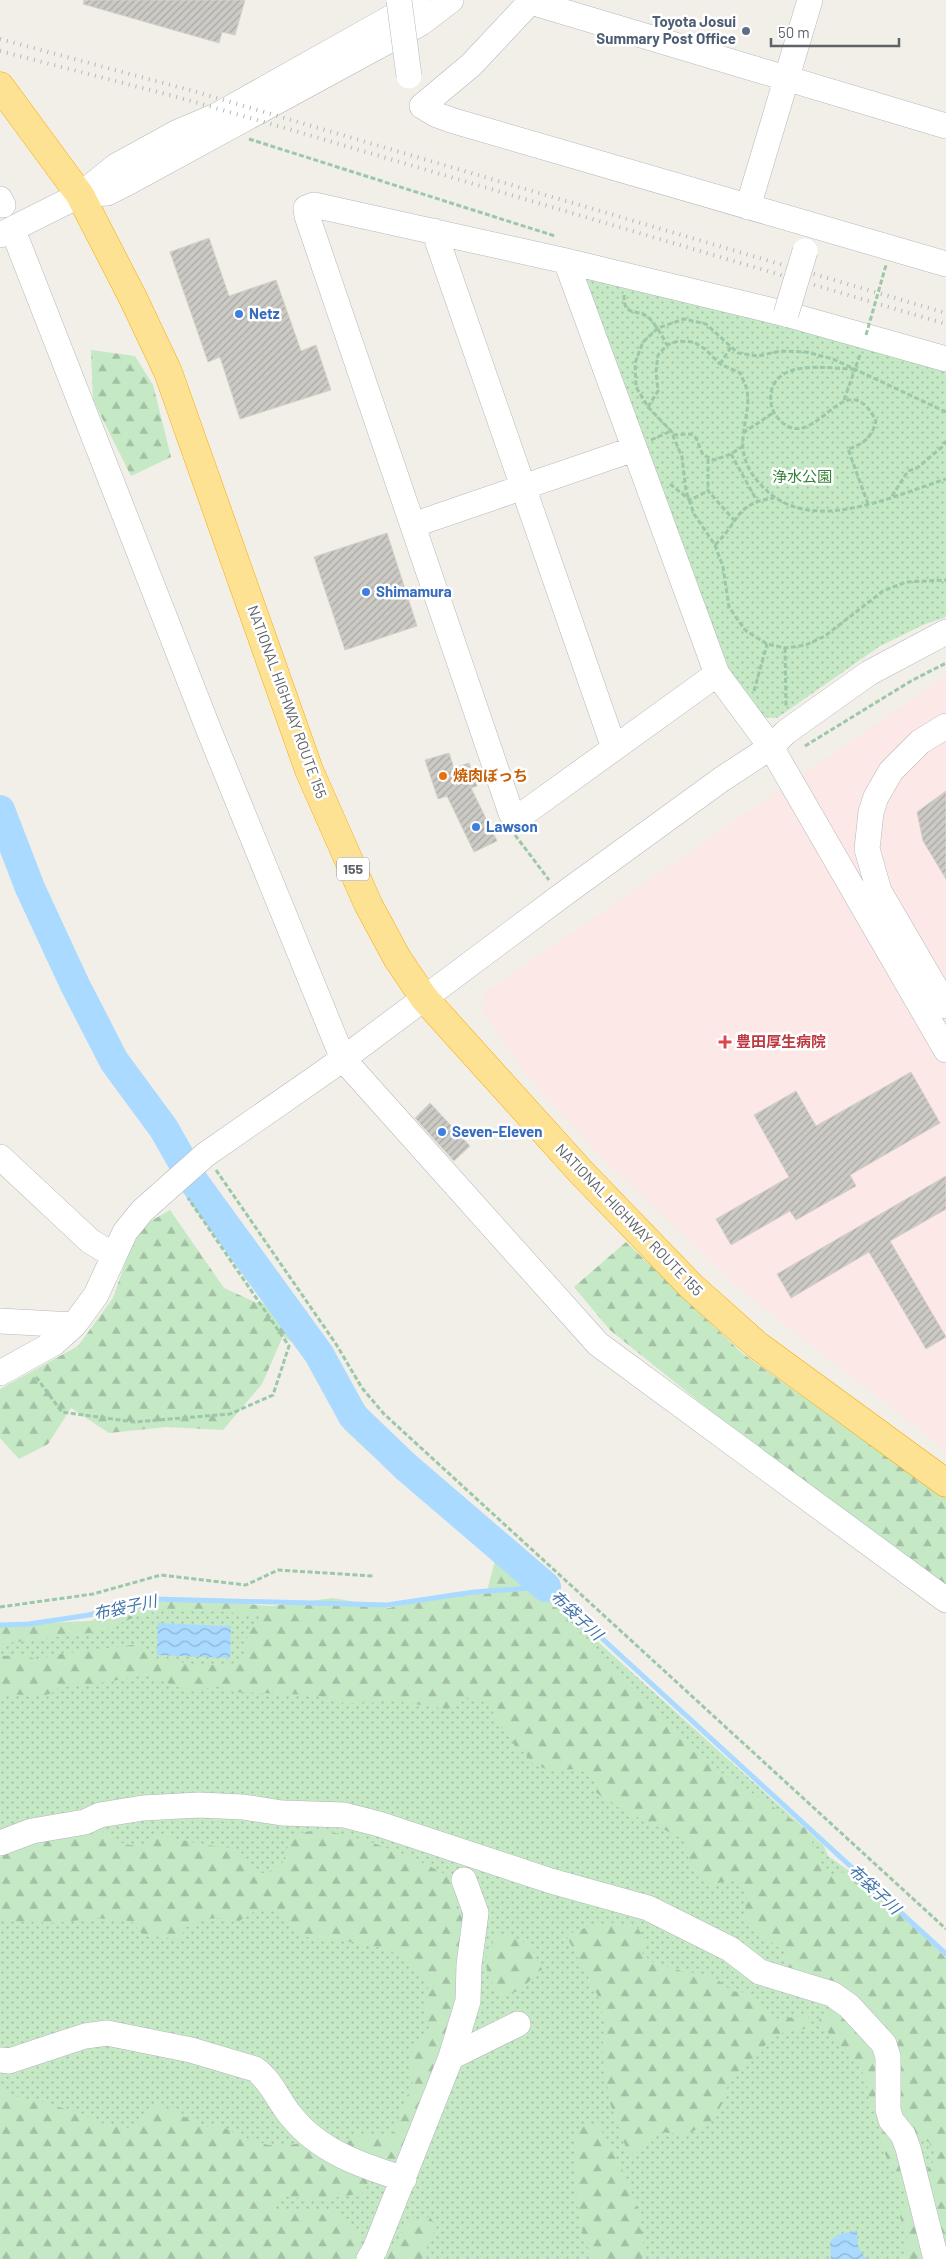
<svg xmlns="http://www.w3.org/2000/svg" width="946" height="2259" font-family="Barlow,'Noto Sans JP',sans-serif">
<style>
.medical{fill:#fce8e6}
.grass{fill:url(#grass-dots)}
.forest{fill:url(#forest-firs)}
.water{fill:url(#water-waves)}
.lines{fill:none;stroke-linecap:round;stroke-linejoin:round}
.stream{stroke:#aadaff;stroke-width:5}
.river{stroke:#aadaff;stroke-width:30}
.building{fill:url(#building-hatch);stroke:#d6d1c6}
.minor-casing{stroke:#b5b8bc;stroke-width:26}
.highway-casing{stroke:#f9ab00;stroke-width:29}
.path{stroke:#9cc7a9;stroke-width:3;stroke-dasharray:5 2.5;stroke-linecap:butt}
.minor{stroke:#fff;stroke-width:25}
.highway{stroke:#fde293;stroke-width:28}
.rail{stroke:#b6b7b8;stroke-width:4;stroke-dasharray:1 6;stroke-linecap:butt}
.minor-bridge-casing{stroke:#b5b8bc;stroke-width:26;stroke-linecap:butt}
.path-bridge{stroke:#9cc7a9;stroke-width:3;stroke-dasharray:5 2.5;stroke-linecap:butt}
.minor-bridge{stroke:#fff;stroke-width:25}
.service-dot{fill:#5c6f8a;stroke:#fff;stroke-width:2}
.shop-dot{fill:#3f7fe0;stroke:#fff;stroke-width:2}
.food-dot{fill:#e8710a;stroke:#fff;stroke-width:2}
.health-dot{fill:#e0444e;stroke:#fff;stroke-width:2}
.labels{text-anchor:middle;stroke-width:5;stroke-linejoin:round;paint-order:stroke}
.shield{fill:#fff;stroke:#8f9295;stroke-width:1}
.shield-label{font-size:14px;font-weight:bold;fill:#5f6368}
.service-label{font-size:15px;font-weight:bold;fill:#4e5e75;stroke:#fff;text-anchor:end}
.shop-label{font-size:15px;font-weight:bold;fill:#366cbe;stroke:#fff;text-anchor:start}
.park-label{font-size:15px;fill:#348238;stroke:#fff}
.street-label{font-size:15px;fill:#5f6368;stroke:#fff}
.food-label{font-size:15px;font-weight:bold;fill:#c56008;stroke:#fff;text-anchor:start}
.health-label{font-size:15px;font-weight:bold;fill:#be3a42;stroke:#fff;text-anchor:start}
.water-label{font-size:16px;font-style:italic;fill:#4174aa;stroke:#fff}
</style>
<defs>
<pattern id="grass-dots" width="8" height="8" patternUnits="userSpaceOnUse" patternTransform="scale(1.25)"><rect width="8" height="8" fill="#c5e8c5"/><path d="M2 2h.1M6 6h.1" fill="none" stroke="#a3c0a4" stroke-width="1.8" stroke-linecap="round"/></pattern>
<pattern id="forest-firs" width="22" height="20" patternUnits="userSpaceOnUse" patternTransform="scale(1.25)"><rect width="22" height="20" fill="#c5e8c5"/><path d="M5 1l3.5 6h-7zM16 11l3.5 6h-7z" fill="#a3c0a4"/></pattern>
<pattern id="water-waves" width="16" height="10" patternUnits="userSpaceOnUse" patternTransform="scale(1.25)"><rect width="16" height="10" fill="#aadaff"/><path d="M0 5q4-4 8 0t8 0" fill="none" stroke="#8eb4d2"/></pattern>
<pattern id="building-hatch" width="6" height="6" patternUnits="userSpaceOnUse" patternTransform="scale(1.25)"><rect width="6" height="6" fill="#cccac5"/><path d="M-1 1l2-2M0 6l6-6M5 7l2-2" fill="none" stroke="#a9a8a4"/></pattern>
</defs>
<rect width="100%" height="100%" fill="#f1efe8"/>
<path class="medical" d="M946,676v774l-202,-157 -146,-139 -73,-81 -43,-62 2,-18z"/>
<path class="grass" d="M576,272l255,65 115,34v246l-21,7 -45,22 -103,72 -22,-1 -37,-50z
M544,1593l280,253 4,10 24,17 94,85v301h-946v-631l92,-6 61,-19 235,8z"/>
<path class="forest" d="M91,350l44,6 18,29 18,72 -40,19 -38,-76z
M170,1210l54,78 33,15 28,2 24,14 57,89 152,147 41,57 163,161 84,56 21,46 30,-5 89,88v280l-10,-12 -13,-50 13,-18 -7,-16 -15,-5 -21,-29 -3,-63 -106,-77 3,-14 -42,-32c-2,-25 10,-26 -12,-44 -27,11 -29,7 -46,-14l2,-11 -6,-14c-28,-15 -63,-27 -87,-47l2,-9 -18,-14 -32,1 -16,-7 -8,-11 -8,-4 -9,-17 -14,-9 1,-8 -6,-11 -23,-6 -5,8 -13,4 -58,-9 -19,3h-26l-29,-8 -81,-3 -17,-6 -19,4 -17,-2 -35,-13 -52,9 -35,3c-13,16 -41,5 -59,7v-38l25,-1 12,5 23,-6 72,-9h8l11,13c30,4 64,12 93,3l4,-29 16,-16 -58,-6h-45l-26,7 -36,15 -99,12v-19l90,-4 61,-21 55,1 66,5 61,-8 56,10 61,-15 37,-2 9,-34 -24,-36 -65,-60 -37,-8 -26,-24 7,-28 -23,-34 -45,-31 -21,48 -39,46 -56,-3 -58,6 -38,-25 -23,36 -29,15 -19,-21v-49l78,-43 35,-48 24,-69z
M626,1242l117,112 203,143v92l-182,-135 -154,-124 -36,-43z
M97,1827c15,13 28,20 48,19l11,-12 44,10 38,5 13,20 14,5 17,-10 6,-18 7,-11c6,-2 13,-4 19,-4 35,-2 117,32 146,52l-6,21 17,28 -5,86 -56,133 -18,15 -23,14 -5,13 -45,7 -39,-4 -6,14 58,1 25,19 4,13 -2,16h-359v-170l21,9 22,4 35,11 29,12 23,3 11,-9 10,-12 9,-2 45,22 16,-1 19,10 28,9h22l34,-6 22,4 13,-8 35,-1 12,-37 8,-10c-11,-32 -5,-33 17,-55l-8,-24 6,-17c-3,-7 -6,-15 -11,-21 -28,-31 -80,-28 -120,-34l-7,-12 -11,-12 -23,-2 -18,11c-24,-6 -32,-3 -54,7l-5,11 -37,-4 -12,-14 -36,-3 -38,5 -57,-2v-65l12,-11z
M614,1923l23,4 11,17 -6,10 12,9 31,9 27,3 19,16 19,2 8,6 16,20 34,-3 2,13h-12l-24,6 -26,29 -18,14 -7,24 -11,20 -25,12 -29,-2 -22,22 -8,-1 -18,-50 -8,-48 2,-32 -5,-25 -33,-63 24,-9z
M497,1935l17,2 20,11 -1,9 9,12 -23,22 -21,5c-13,-30 -18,-31 -1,-61z
M842,2008l38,43 -2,57 -9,-3c-1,-9 -1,-19 -4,-27 -9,-23 -33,-36 -46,-58l4,-6z
M585,2122l14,4 27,51 15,41 3,36 -2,5h-49c-19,-37 -18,-84 -19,-125z
M888,2129l13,22 28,108h-26l5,-18 -8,-24 5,-15 -1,-10 -22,-44 -1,-15z
M430,2217l6,10 -14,32h-46l22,-20 11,-18z"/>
<path class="water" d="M158,1623l73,3 -1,32 -73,-3z
M857,2230l1,17 8,12h-35l-1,-17 7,-7z"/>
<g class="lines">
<path class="stream" d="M0,1625l29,-1 60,-9 65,-16 233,6 87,-13 72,-5 400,367"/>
<path class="river" d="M0,810l30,78 45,97 39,76 50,68 30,53 125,172 34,62 52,50 141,121"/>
</g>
<path class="building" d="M84,0h161l-10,35 -13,-3 -3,11 -136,-39z
M209,238l20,58 47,-16 25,71 15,-6 15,45 -91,29 -20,-62 -12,5 -38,-110z
M387,533l30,93 -72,24 -31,-93z
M449,753l5,15 15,-5 8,23 -6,2 26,53 -23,11 -27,-56 -9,3 -13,-39z
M946,791v88l-23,-38 -6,-29z
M911,1072l29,51 -90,52 6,11 -60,34 -6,-9 -59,34 -15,-26 73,-42 -35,-62 42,-24 20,35z
M430,1103l40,43 -16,15 -39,-43z
M946,1176v33l-56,32 56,96 -20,12 -57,-97 -78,46 -14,-24z"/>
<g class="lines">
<defs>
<path id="minor" d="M532,0l-61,65 -49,41 15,9 17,6 492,143
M531,2l415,124
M80,195l27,-2 20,-10 294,-160 30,-23
M0,199l3,6
M748,207l62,-207
M434,231l180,517
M0,235l80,-40 36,-29 62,-34 38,-16 178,-100 23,-16
M18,243l192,490 133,326 255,285 348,256
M566,261l151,413 54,73 175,303
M413,525l221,-76
M717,674l-194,140 -8,1 -4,-2 -204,-597 -1,-8 8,-3 252,56 220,53 160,45
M946,726l-26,16 -29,29 -15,26 -5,15 -4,37 12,42 67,115
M0,1157l90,84 23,14
M0,1321l74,4
M0,1373l54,-30 20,-18 22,-30 29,-63 17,-21 63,-56 138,-96 218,-163 161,-117 49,-32 15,-15 83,-59 77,-41
M0,1843l32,-12 53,-9 15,-7 43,-7 56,-3 44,2 39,6 62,2 35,9 172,57 97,27 82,41 30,23 72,22 17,12 35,38 4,13v52l3,11 12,15 5,13 28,111
M451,2057l17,-56 1,-36 7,-52 -12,-33
M0,2060l9,1 76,-25 22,-3 84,17 64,19c16,11 24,33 37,48 28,35 71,49 112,62
M369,2259l6,-10 76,-192 67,-33"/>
<path id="highway" d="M0,86l80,109 53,103 35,74 141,398 59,134 29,54 27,40 157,174 110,114 66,59 189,138"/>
</defs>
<use href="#minor" class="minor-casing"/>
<use href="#highway" class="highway-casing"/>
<path class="path" d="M249,139l306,97
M624,295c0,24 13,12 25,23 8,8 13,18 18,27
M860,355l-5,14c-27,0 -76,-11 -84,23 -1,9 0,18 6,25 37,45 67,-60 99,4 -4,16 -12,23 -28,28l20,55
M720,364l11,-17
M844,400l11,-31
M648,407l10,-16 -2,-20 2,-16 9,-10 11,-4 16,1 11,7 15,15 20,9c2,5 6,12 7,17 4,22 -8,43 -3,65 3,13 10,23 19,32 47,50 129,9 183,-8
M946,412l-113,-53 -27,-7 -25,-1 -23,5 -20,-3 -32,-29 -22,-5 -26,9 -15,14 -8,21 1,24 12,20 23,24 11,26 4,34 8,23 21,31 8,22 6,40 16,23 22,14 18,4 21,-3 19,-9 58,-45 23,-9 40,-2
M743,433l30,-20
M673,435l18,-1 5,4 7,17 11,5 17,-6 12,-8
M651,440l20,-9
M731,454l26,47
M708,459v32l27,30
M670,484l20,16 18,-9
M892,496l16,-25 9,-3 25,-21 4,-6
M715,545c25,-24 20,-42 59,-47
M785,648l1,59
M754,691l13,-47
M805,746l106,-65 35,-18
M515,835l34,45
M216,1170l120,174 26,44 22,26 562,515
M36,1377l26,35 72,10 96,-8 43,-19 16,-49 -101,-148
M0,1607l93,-13 68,-19 85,10 32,-15 95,6"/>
<use href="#minor" class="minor"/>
<use href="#highway" class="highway"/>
<path class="rail" d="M0,39l193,52 753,222
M0,51l177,46 115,33 654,194"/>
<defs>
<path id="minor-bridge" d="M399,0l10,76
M786,314l19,-63"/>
</defs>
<use href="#minor-bridge" class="minor-bridge-casing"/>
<path class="path-bridge" d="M866,335l20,-70"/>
<use href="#minor-bridge" class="minor-bridge"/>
</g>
<circle class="service-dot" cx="746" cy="31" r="5"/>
<g class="shop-dot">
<circle cx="239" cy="314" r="5"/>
<circle cx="366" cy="592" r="5"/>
<circle cx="476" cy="827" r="5"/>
<circle cx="442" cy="1132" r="5"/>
</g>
<circle class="food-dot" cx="443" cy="776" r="5"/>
<path class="health-dot" d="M722.5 1034.5h5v5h5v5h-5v5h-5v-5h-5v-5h5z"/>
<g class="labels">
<rect class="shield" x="337" y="857.5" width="32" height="23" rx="4"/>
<g class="shield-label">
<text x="353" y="874">155</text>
</g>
<g class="service-label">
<text x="736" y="27">Toyota Josui<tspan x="736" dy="17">Summary Post Office</tspan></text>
</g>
<g class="shop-label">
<text x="249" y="319">Netz</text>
<text x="376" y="597">Shimamura</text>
<text x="486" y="832">Lawson</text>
<text x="452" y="1137">Seven-Eleven</text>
</g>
<g class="park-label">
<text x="802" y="482">浄水公園</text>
</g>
<g class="street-label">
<text transform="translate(287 702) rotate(70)" y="5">NATIONAL HIGHWAY ROUTE 155</text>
<text transform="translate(629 1220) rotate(46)" y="5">NATIONAL HIGHWAY ROUTE 155</text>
</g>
<g class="food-label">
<text x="453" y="781">焼肉ぼっち</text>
</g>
<g class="health-label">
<text x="736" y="1047">豊田厚生病院</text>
</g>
<g class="water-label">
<text transform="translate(125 1607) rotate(-12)" y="6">布袋子川</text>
<text transform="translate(577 1615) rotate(43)" y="6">布袋子川</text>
<text transform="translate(875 1889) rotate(43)" y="6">布袋子川</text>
</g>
</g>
<path d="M771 38v8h128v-8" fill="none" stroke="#5f6368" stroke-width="2.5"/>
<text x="778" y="38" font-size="15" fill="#5f6368" stroke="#ffffff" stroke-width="4" paint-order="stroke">50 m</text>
</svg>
